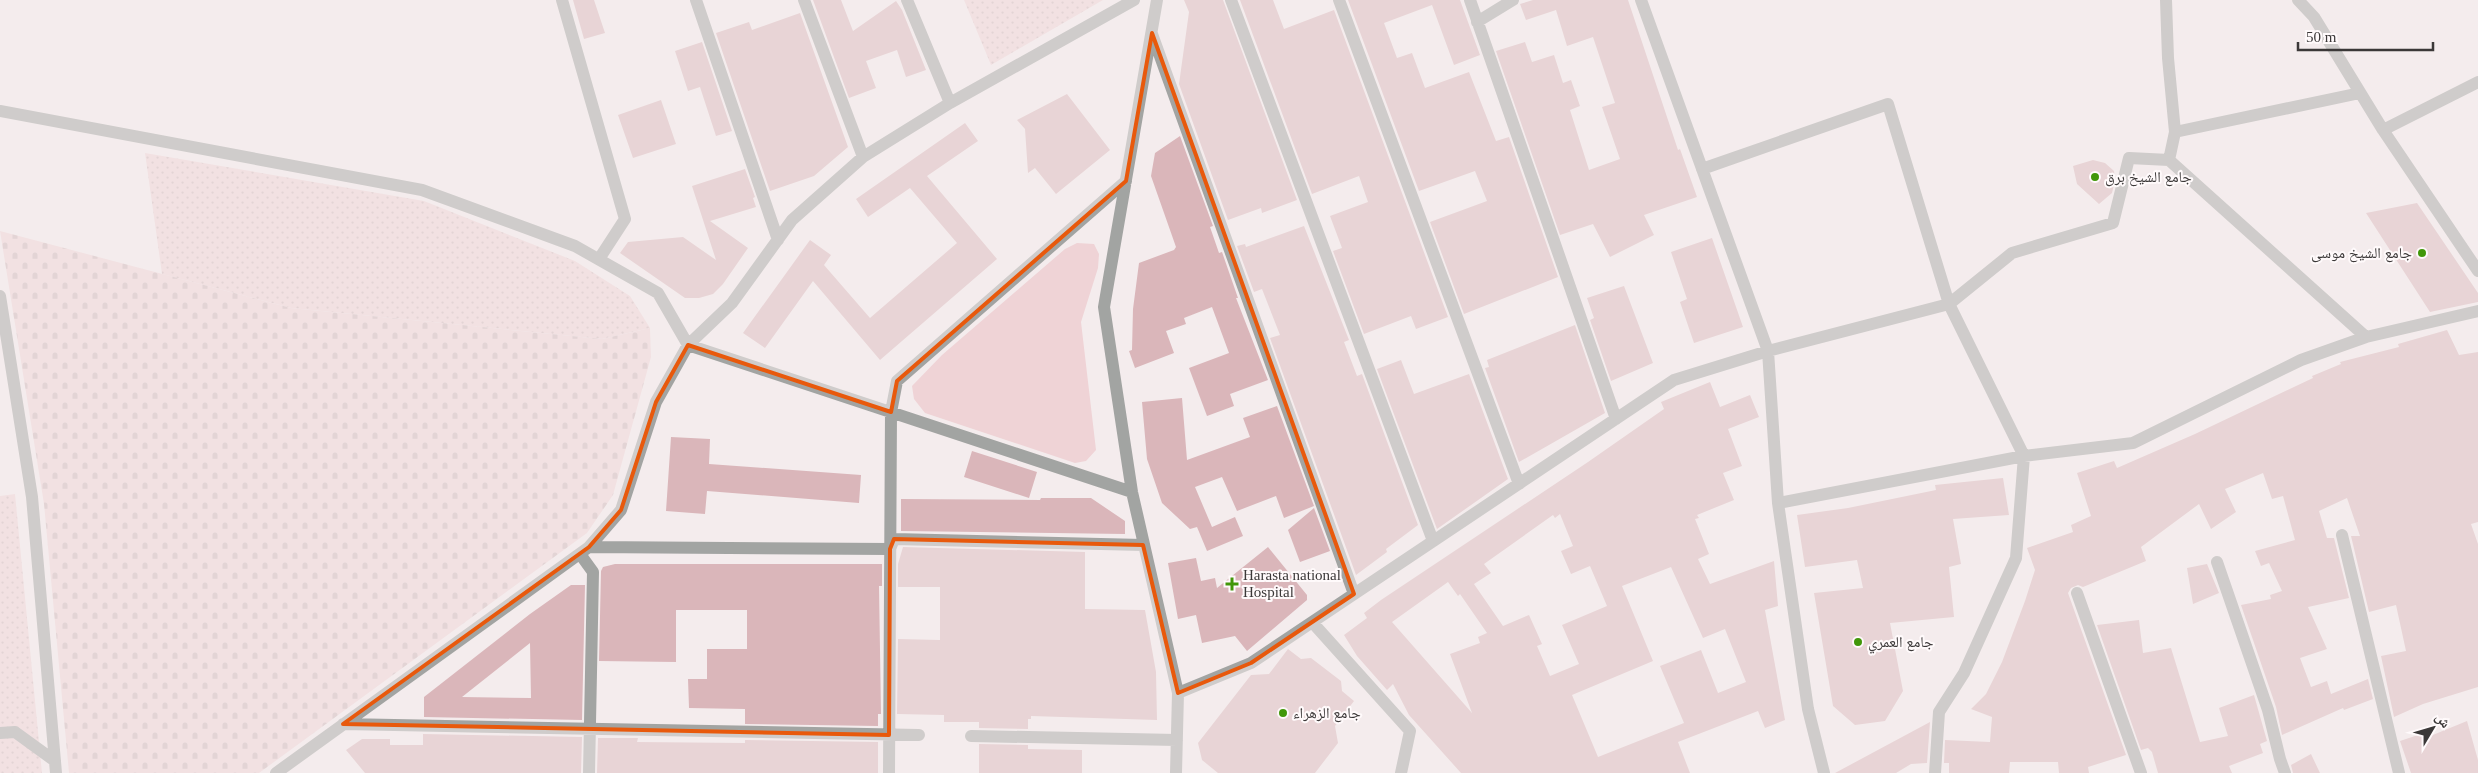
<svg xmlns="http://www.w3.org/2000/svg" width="2478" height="773" font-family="'Times New Roman','Noto Naskh Arabic',serif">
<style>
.grass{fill:url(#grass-dots)}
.cemetery{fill:url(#cemetery-stones)}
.green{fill:#efd3d6}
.building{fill:#dab6ba;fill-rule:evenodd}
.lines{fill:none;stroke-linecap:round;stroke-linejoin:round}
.minor{stroke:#a2a4a2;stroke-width:12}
.marked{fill:none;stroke:#e8590c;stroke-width:4;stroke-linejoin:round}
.poi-dot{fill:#419709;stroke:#fffafb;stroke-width:2}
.labels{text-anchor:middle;stroke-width:4;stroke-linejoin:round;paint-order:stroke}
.poi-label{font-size:15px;fill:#3b3838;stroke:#fffafb;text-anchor:start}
</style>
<defs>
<pattern id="grass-dots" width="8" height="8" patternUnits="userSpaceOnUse" patternTransform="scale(1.25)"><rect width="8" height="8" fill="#efd3d6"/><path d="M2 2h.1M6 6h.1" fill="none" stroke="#ceb6b8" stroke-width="1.8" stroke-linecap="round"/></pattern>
<pattern id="cemetery-stones" width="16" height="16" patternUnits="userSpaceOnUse" patternTransform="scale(1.25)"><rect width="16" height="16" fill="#efd3d6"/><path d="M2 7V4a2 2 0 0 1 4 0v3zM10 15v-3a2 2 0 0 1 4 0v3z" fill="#ceb6b8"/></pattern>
</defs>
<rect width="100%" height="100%" fill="#f4eced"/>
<path class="grass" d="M964,0h139l-112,65z
M145,153l279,48 151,60 55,35 20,32 -48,11 -311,-31 -129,-34z
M15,494l27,279h-42v-277z"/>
<path class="cemetery" d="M0,231l291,77 311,31 48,-11 1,29 -38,138 -26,38 -328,240h-190l-25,-269z"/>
<path class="green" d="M1077,243l17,1 5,10 -1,14 -17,54 15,128 -10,11 -11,2 -150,-50 -11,-14 -2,-13 30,-31 123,-106z"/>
<path class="building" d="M573,0h21l11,33 -21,6z
M813,0h28l12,31 43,-30 6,9 24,60 -20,7 -9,-27 -31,11 10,27 -27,10z
M1184,0h39l74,200 -35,13 -1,-5 -33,12 -49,-136 10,-72z
M1240,0h33l11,29 50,-19 114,307 -32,12 -5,-13 -47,18 -31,-83 9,-3 -12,-32 38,-14 -9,-26 -47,18z
M1348,0h112l20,55 -26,10 -22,-60 -48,18 13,35 15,-5 13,35 44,-16 27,69 13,-4 49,140 -94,37 -34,-92 57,-21 -12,-30 -56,20z
M1533,0h95l50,150 2,-1 17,48 -53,18 10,20 -44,22 -17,-33 -33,11 -64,-184 29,-9 7,20 22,-7 9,28 8,-3 9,26 -10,4 19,60 31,-11 -18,-52 13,-4 -22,-66 -26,9 -11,-36 -30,10 -6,-16z
M800,13l48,134 -34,29 -44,15 -54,-158 33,-11 3,8z
M702,42l30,89 -16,5 -16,-49 -12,4 -13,-40z
M1067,94l43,56 -54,44 -21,-26 -7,5 -3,-44 -8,-9z
M661,100l15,44 -43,14 -15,-43z
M965,123l13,18 -51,35 70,83 -117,101 -67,-79 -48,67 -22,-15 67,-93 21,15 -7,10 46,53 87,-75 -47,-55 -42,29 -12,-18z
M1180,136l33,90 -3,1 9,26 3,-1 16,46h-2l32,82 -38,14 4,12 -27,10 -18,-48 40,-15 -17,-46 -28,11 2,6 -20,7 8,22 -39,15 -6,-17 3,-1 1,-41 6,-46 35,-13 2,-3 -25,-71 4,-23z
M2093,160l12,3 9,8 1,9 -3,13 -13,11 -22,-20 -4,-18z
M745,169l10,28 -2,1 3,9 -46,14 38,27 -25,36 -10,10 -14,4h-14l-65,-45 8,-11 55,-5 33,23 -24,-74z
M2417,203l61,90v9l-48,10 -64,-99z
M1304,226l45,114 -5,2 13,34 5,-2 56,151 -32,24 1,3 -31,23 -86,-237 10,-3 -18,-46 -8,3 -17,-46 8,-2 1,3z
M1712,238l31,89 -49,16 -14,-41 7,-3 -16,-47z
M1624,286l29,77 -42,18 -21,-61 4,-2 -7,-20z
M1575,325l30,88 -86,49 -34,-94 4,-1 -2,-7z
M2447,330l12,25 19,-3v170l-7,2 7,20v143l-55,17 -29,13 -13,-61 25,-5 -10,-46 -27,7 -18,-76h9l-13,-38 -28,13 8,27h7l15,60 -41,9 19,42 -27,9 11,29 16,-6 4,13 37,-15 5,20 -29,11 -1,-2 -61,27 -6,-28 -35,-102 30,-6 -1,-4 12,-4 -13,-28 -8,3 -6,-15 40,-11 -12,-44 -11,3 -9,-26 -38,16 11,23 -25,17 -12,-25 -58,43 5,14 -63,26 -5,-2 -7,3 -3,5 58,162 -38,12 1,6h-30l-1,-11h-48l-1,11h-60v-10h-5l1,-23 45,2 2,-25 -21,-8 15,-15 16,-32 23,-61 10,-31 -8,-22 46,-16 -2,-7 20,-9 -14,-43 37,-12 3,7 78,-34 118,-56 -1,-2 29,-12 -1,-2 59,-15 -1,-3z
M1401,360l13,34 55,-20 39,105 -71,50 -60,-160z
M1710,382l10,25 30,-12 9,22 -31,12 14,37 -19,7 11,27 -37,15 2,3 -4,1 14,35 -11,5 12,25 64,-23 4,45 -13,4 20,110 -20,8 -7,-17 -80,31 12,31h-229l-52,-58 -16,-31 -6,6 -30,-34 -13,-21 23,-17 -3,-5 17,-13 207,-138 76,-53 -3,-7zM1560,514l13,32 -12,5 10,23 19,-8 17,40 -45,19 17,39 -29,12 -13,-30 5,-2 -13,-29 -26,11 -29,-42 17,-11 -7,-9 69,-49 2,3zM1671,567l32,71 22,-9 21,53 -28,11 -17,-43 -41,16 24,57 -86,34 -26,-62 81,-34 -31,-75zM1448,582l10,14 2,-2 27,39 -9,4 2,6 -30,11 22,59 -80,-91z
M1182,398l5,62 63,-23 -7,-19 34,-12 37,100 -30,12 -8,-22 -39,15 -15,-34 -27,10 17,40 23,-10 8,19 -36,15 -10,-24 -7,2 -28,-26 -15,-44 -5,-57z
M671,437l39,2 -1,25 152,11 -2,28 -152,-12 -2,23 -39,-3z
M972,451l65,21 -8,26 -65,-21z
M2003,478l6,37 -56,4 8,45 -12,3 5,50 -64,6 13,68 -18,30 -30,4 -22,-19 -19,-113 49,-5 -6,-28 -52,7 -8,-52 51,-7 88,-18 -1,-5z
M1041,498h50l34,23v13l-224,-3v-32l139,1z
M1314,508l16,43 -30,11 -12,-32z
M903,547l182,5v57l60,1 11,62 1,48 -126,-4v3h-3v10l-49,-1v-6h-35v-7l-47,-1 1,-75 42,1v-53h-42v-23z
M1268,547l39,48v5l-60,51 -12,-15 -33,7 -6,-28 -18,4 -10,-56 28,-5 5,23 14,-3 2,10z
M615,564h267v22h-3l2,128h-3v12l-133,-2v-15l-56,-1 -1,-29h19v-30h40v-39h-71v52l-77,-1 2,-90 2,-4z
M2207,564l12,29 -26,11 -6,-36z
M571,585h14l-3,135 -158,-3v-20l106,-83zM530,643l1,55 -69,-1z
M2139,620l4,33 28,-5 29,94 28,-6 -9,-28 35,-13 13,46 -7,3 3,9 -34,13 3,7h-74l-6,-21 -4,-4 -7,2 -44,-125z
M1288,649l13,10 10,-1 30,23 1,10 12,10 -19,25 3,17 -23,30h-97l-16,-13 -4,-17 53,-68 18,-1z
M2467,721l11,39v13h-67l-11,-32 21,-7 2,5z
M1930,722l-3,41 -16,1 -15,9h-61z
M423,734l159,3 -1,36h-216l-19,-23 16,-11h28v6h33z
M598,738h40l-1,4 108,1v-3l133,2v31h-281z
M979,744l49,1v4l54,1v23h-103z
M2311,754l9,19h-27l-2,-8z"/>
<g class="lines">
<path class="minor" d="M562,0l63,219 -26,40
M696,0l82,240
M804,0l59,157
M907,0l43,103
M1157,0l-53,307 28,185 46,201 -2,80
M1231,0l202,541
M1339,0l180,484
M1470,0l146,419
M1641,0l127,351 10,152 30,206 16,64
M2166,0l2,58 7,74 -6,28 197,177
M2298,0l16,17 69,113 95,141
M1477,22l36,-22
M1152,34l202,560
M0,111l422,79 153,56 83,47 30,52 444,147
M2383,130l95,-48
M2175,132l185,-39
M1702,169l186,-65 61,200 75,152 -8,102 -52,115 -25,39 -4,61
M0,296l32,201 24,276
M1778,503l246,-47 109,-13 168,-83 65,-23 112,-26
M2342,535l57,238
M589,547l301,2 4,-10 249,6
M580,554l13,18 -4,201
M2217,562l51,148 12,49 5,14
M2077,593l64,180
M1312,622l98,109 -9,42
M1178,693l73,-30 423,-283 94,-29 181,-47 63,-51 101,-30 16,-65 40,2
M343,724l576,11
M0,733l15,-1 40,29
M971,736l206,4
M276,773l313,-226 32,-37 35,-108 32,-57 44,-42 60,-83 71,-63 87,-54 184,-103
M889,773l2,-361 6,-31 229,-200"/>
</g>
<path d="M0 0H2478V773H0ZM1152,33l202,561 -103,69 -73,30 -35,-148 -249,-6 -4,10 -1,186 -546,-11 246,-177 32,-37 35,-108 32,-57 203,67 6,-31 229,-200z" fill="#f4eced" fill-opacity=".55" fill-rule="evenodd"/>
<path class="marked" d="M1152,33l202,561 -103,69 -73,30 -35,-148 -249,-6 -4,10 -1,186 -546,-11 246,-177 32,-37 35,-108 32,-57 203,67 6,-31 229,-200z"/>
<g class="poi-dot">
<circle cx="2095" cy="177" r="5"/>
<circle cx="2422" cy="253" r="5"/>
<path d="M1229.5 576.5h5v5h5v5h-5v5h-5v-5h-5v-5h5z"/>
<circle cx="1858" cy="642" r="5"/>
<circle cx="1283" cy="713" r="5"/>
</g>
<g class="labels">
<g class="poi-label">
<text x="2105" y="182">جامع الشيخ برق</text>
<text x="2412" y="258" text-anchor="end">جامع الشيخ موسى</text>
<text x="1243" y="580">Harasta national<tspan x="1243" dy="17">Hospital</tspan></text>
<text x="1868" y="647">جامع العمري</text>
<text x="1293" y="718">جامع الزهراء</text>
</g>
</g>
<g transform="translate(2433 728) rotate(52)" stroke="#fffafb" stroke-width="4" paint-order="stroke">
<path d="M0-4L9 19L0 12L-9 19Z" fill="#3b3838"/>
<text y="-8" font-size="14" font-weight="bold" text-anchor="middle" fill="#3b3838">ش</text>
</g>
<path d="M2298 42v8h135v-8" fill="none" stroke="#3b3838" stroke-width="2.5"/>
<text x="2306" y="42" font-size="15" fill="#3b3838" stroke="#fffafb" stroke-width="4" paint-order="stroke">50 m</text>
</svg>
